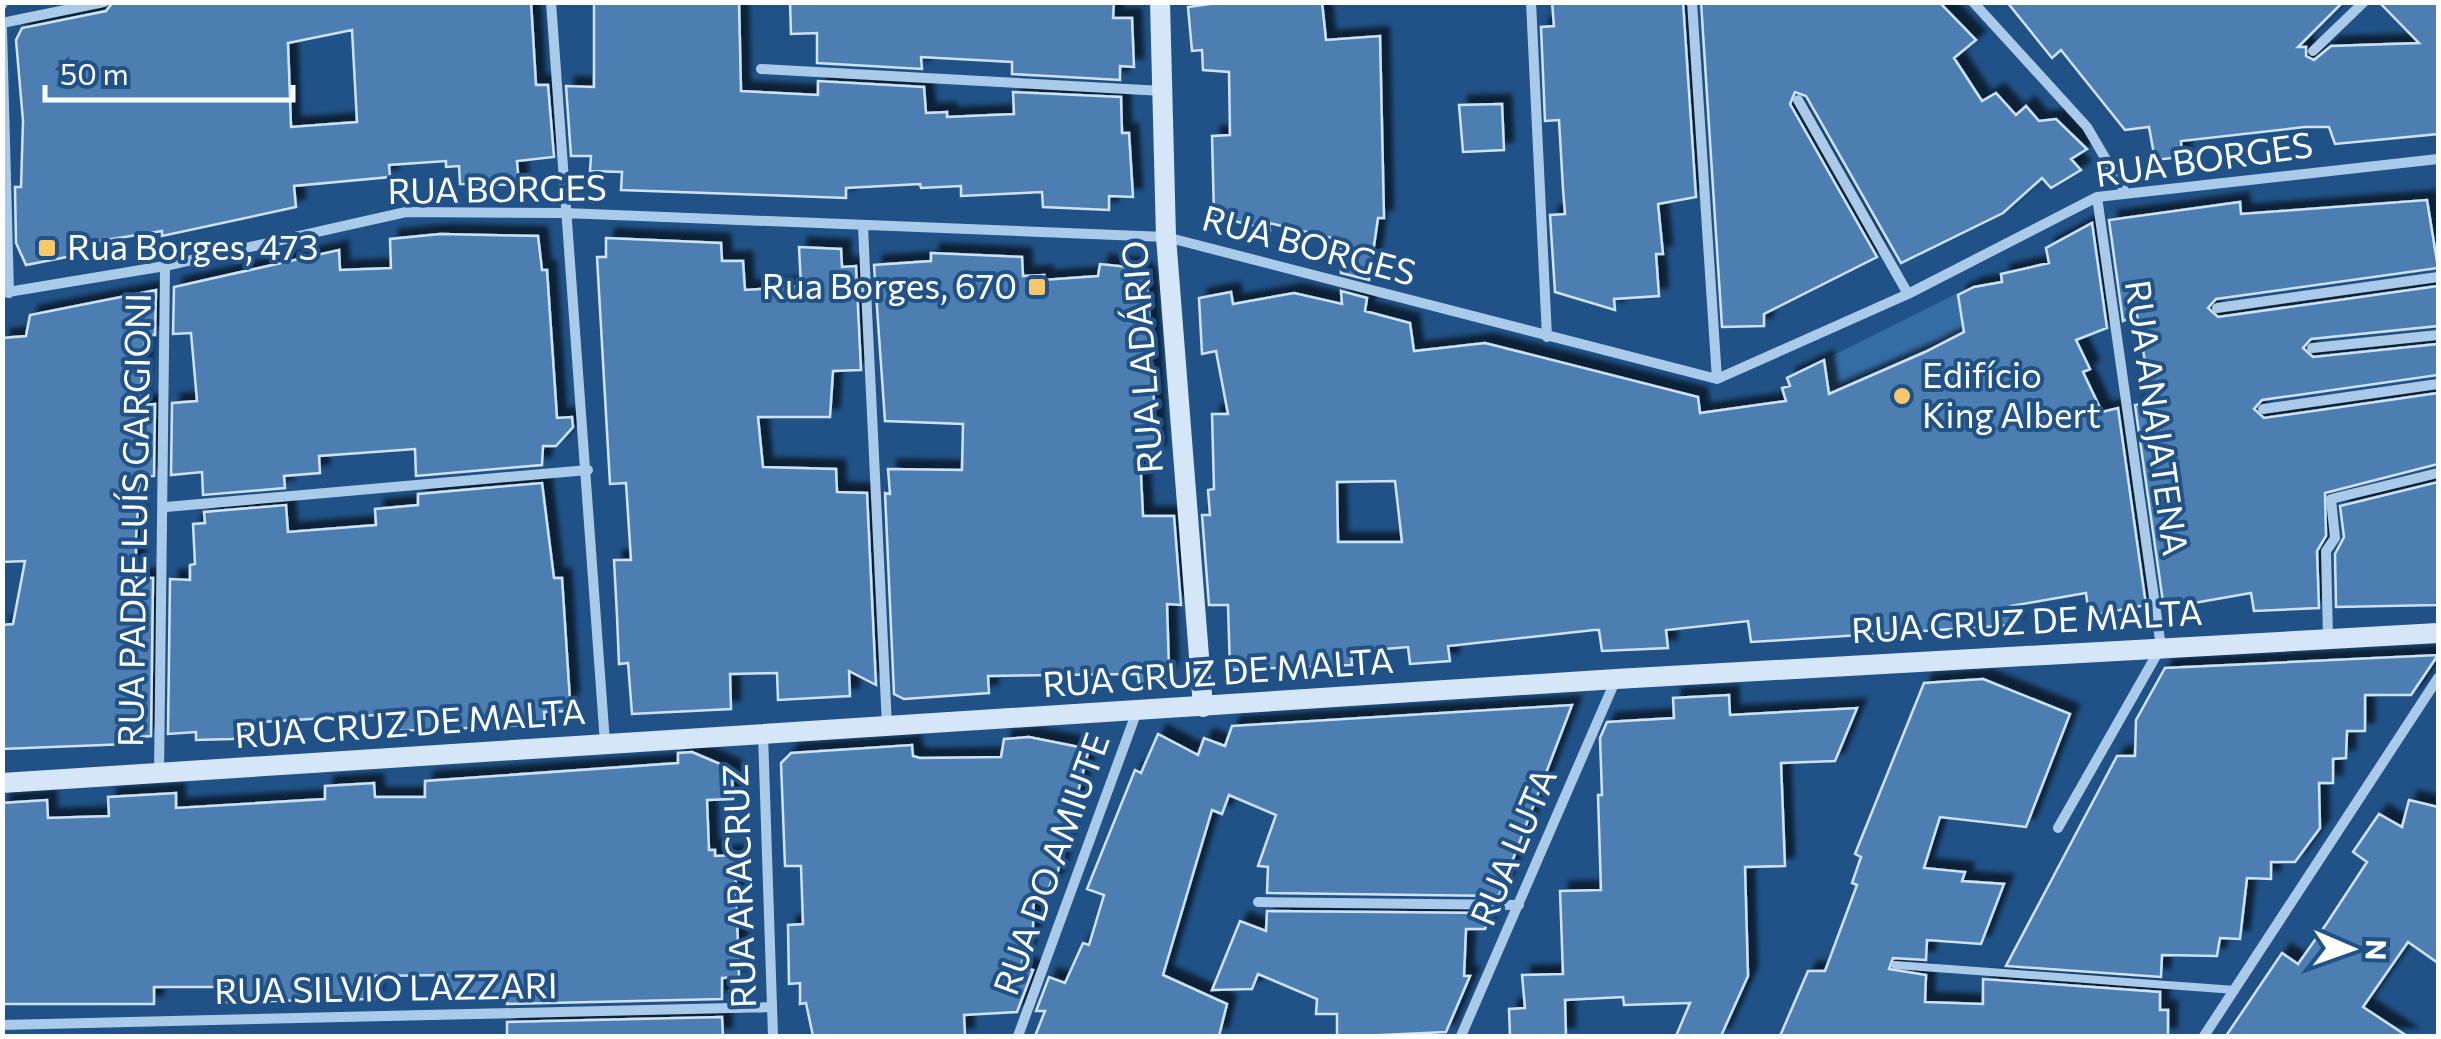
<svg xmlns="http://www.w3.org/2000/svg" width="2441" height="1039" font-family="Commissioner,sans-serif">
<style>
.green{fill:#346ca4}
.building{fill:#4d7eb1;stroke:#cee3f7;stroke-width:2.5;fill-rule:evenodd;filter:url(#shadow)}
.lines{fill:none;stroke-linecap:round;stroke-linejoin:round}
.lane{stroke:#aacaea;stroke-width:8}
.street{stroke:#aacaea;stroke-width:10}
.secondary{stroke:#d5e6f8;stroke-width:20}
.poi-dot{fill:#f7c86a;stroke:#205287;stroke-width:4}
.labels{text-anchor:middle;stroke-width:8;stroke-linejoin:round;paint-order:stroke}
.street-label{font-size:35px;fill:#fff;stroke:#205287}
.poi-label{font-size:35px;fill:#fff;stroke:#205287;text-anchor:start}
</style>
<defs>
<filter id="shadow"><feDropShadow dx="9" dy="-9" stdDeviation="2.5" flood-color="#0009"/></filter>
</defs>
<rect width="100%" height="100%" fill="#205287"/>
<path class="green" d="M1958,293l5,39 -133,65 -6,-37z"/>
<path class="building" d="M113,2h418l5,83h12l6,72 -37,4 2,24 -59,-1 -1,-18 -13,1v-6l-57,4 1,12 -96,9 2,21 -134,29v-5l-81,13 1,10 -56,11 -10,-22 -1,-56h6l2,-66 -7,-81 6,-12 84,-17zM352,30l5,92 -66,5 -3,-84z
M594,2h145l2,89 77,4v-14l106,6 2,26 21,-1v5l67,-3 -1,-22 108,5 1,36h7l4,64 -24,-1v14l-66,-3 -1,-15 -81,4v-10l-40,2 -1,-4 -74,4v10l-225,-8 1,-18 -32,-1 1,-15h-20l-5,-70 28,1z
M790,2h324l-1,16h19l2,49 -14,-1v14l-108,-6v-12l-91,-5 1,12 -105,-6v-30l-26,1z
M1225,2h97l4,38 54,-4 4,182h-6l-9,62 -28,-7 -1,-33 -71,-17 1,7 -56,-14 -2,-80 18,-1 -1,-63 -26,-2 -1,-20 -10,1 -4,-44z
M1552,2h131l13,195 -38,7 5,50h-7l3,42 -45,3 1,11 -60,-18 -5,-77 15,-1 -2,-25 -4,-69 -14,1 -4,-94 13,-1z
M1701,2h238l37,38 -22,18 28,43 14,-8 20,22 10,-9 13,15 17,-2 31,30 -16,10 10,11 -30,18 -9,-10 -39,35 -102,50 -95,-167 -11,-4 -5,12 87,153 -113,57v12l-42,1z
M2007,2h336l-45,45h8v9l8,4 17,-14 88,-3 -40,-41h59v132l-103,10 -6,-17h-24l-124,14 1,16 -27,3 -6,-33 -24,3 -64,-80 -9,8z
M1502,104l2,46 -41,2 -4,-47z
M2427,200l11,68 -222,31 -8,9 10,9 220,-31v40l-127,13 -8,9 10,9 125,-13v31l-176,25 -8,9 10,9 174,-25v71l-113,29 1,43 -9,15 2,57 -65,3 -3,-18 -80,14 -1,-6 -7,1 -28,-197 17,-3 -15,-87 -14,6 -14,-101 131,-18 1,12z
M2092,223l15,105 -31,12 14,29 -7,3 19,40 16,-4 28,197 -57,11 -3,-23 -75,13 4,19 -264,17 -3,-21 -82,9 2,18 -66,3 -3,-21h-5l-146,16 2,15 -40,3 -2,-17 -57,5 1,13 -122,5 -2,-65h-19l-7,-90h8l-2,-25 6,-1 -2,-75h16l-12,-63 -14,3 -3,-56 32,-6 2,12 61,-11 48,11 -1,-13 26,7 -2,13 45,12 4,28 71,-8 213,54 2,16 86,-12 -4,-13 8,-2 -3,-8 37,-18 5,34 96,-42 39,-20 -6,-37 16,-8 28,-5 -1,-8 48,-11 -3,-15zM1395,481l7,61h-64l-1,-60z
M440,234l98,2 4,34h5l10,148 15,-1 1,10 -17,19h-13l-1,19 -126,11 -1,-27 -96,7 1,17 -36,3 1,12 -82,7 -1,-23 -31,3 1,-72 25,-2 -6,-68 -18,1 1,-47 165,-37 1,20 51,-2 -1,-29z
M606,238l115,5 1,18h21l2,29 56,-4 -2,-39 42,2 1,18 14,-1 5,104 -28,1 -3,46h-72l5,50 73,2 1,23 30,1 9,192 -27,-14 1,25 -72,4 -1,-27 -47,1 1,35 -99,5 -4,-51 -9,1 -2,-48 -3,-56h17l-5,-77 -16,1 -13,-227h9z
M931,253l91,4 1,19 21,-1 -1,5 55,-4 2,-12 37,4 10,10 10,176 -17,1 3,61h31l7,89 -14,-1 2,64 -6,14 -24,1 -1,-9 -150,2 1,17 -85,6 -10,-5 -9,-201 5,1 -2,-25 74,1 1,-46 -78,-3 -11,-156 57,-4z
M156,290l-1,45h-10l-5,70 15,-1 -1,72 -14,2 -4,60v40h17l-2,158 -23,2v6l-126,5v-124l11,-1 12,-63 -22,1 -1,-224 24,-2 4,-21z
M2438,482v123l-102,2 -1,-53 9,-17 -4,-31z
M542,483l12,95h8l8,123h-4l1,10 -23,1 1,12 -53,3 -98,4 -1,-17 -148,9 1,14 -14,2 -36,1v-8l-28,2 2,-155 20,1v-15l5,-1 -2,-40 12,-1 -1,-11 82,-7 2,27 88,-7 -1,-16 43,-4v-11z
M2438,655l-27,40h-46v36h-18l-1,27 -13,1v24h-14l1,45 -25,34h-24v17l-24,-1 -7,61 -20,-1 -3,18 -55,-1 -1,22 -155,-11 111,-210h18l1,-36 29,-52z
M1983,679l87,35 -44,113 -86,-10 -16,51 41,4 -3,9 42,3 -23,60 -54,-4 -1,20 -33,-2 -4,11 37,6 -1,27 58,2v-25l177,13v18h8v26h-388l28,-65h17l32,-86 -5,-2 9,-26 -6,-3 69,-171z
M1729,695l1,20 127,-7 -22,53 -54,2 4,103 -40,1 3,109 -27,60h-45l14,-33 -66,2 -1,-8 -58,3 1,36h-56l-1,-27 16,-1 -3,-33 41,-1 -3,-83 41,-1 -3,-95h4l-2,-57 7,-16 67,-4 -1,-20z
M1572,705l-73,191 -232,-3 1,-26 -10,-1 18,-51 -47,-20 -7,19 -10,-4 -49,165 64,29 -8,32h-184l10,-25h-9l13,-34 16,6 18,-40 6,2 15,-50 -17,-6 48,-119 6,3 17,-39 40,21 6,-17 21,8 7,-20z
M1029,737l60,12 -33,130 -3,-1 -6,14 -13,-3 -1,39 -12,38 12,4 -16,42 -53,3 1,21h-152l-7,-33 -6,1v-21l-11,1 -1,-59 15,-1 -2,-58h-16l-4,-103 10,-10 121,-8 1,11 7,2 81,-1 3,-18z
M692,752l40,17 1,30 -26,1 2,50h6v6l20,-1 4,122 -17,1v21l-215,5v-7l-60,1v-23l-73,1v23l-147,3v-15h-73v17h-152v-201l45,-3 1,18 61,-2 -1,-19 68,-4v15l149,-9v-13l49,-3 1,14h50v-16l253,-18v-10z
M2409,800l29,7v156l-30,-21 -45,65 44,29h-181l56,-83 16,11 29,-41 40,-61 -14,-10 26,-38 23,13z
M1267,911l224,2 -6,16h-19l-2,47h6l-24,56 -85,4h-24v-22h-21l1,-15 -59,-25 -6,15 -40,1 28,-69 26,10z
M722,1017l1,19h-216v-14z"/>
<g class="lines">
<path class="lane" d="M1895,965l340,25"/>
<path class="street" d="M551,2l54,741
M1531,2l16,335
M1692,2l25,377
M1973,2l114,125 38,65
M2,5l1,-3
M2,23l102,-21
M2,29l7,264
M2313,51l51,-49
M761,69l402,22
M1798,100l110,194
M863,227l24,499
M2,293l163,-27 241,-54 159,1 601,24 551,142 191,-85 189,-97 341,-38
M2217,308l221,-31
M2312,348l126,-13
M2263,409l175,-25
M166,507l422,-37
M2328,638l-2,-87 9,-13 -4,-39 107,-26
M763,734l10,302
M159,774l6,-508
M2058,828l103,-181 -64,-450
M1258,902l261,3
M2,1025l770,-18
M1018,1036l119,-325
M1461,1036l155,-357
M2204,1036l234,-358"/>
<path class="secondary" d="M1160,2l6,235 37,470
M2,783l1614,-104 822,-46"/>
</g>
<g class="poi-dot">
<rect x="37" y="238" width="20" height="20" rx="5"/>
<rect x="1027" y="277" width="20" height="20" rx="5"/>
<circle cx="1902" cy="396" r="10"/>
</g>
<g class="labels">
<g class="street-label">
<text transform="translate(2204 160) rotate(-8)" y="12">RUA BORGES</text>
<text transform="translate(497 190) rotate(-1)" y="12">RUA BORGES</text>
<text transform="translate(1309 246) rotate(15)" y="12">RUA BORGES</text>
<text transform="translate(1143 357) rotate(-94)" y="12">RUA LADÁRIO</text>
<text transform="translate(2156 418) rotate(82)" y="12">RUA ANAJATENA</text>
<text transform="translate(135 520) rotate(-89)" y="12">RUA PADRE LUÍS GARGIONI</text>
<text transform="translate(2027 622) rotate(-3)" y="12">RUA CRUZ DE MALTA</text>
<text transform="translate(1218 673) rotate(-4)" y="12">RUA CRUZ DE MALTA</text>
<text transform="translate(410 724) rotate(-4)" y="12">RUA CRUZ DE MALTA</text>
<text transform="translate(1514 847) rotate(-67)" y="12">RUA LUTA</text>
<text transform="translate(1052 864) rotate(-70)" y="12">RUA DO AMIUTE</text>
<text transform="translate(740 886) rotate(-92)" y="12">RUA ARACRUZ</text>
<text transform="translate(386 989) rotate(-1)" y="12">RUA SILVIO LAZZARI</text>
</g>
<g class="poi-label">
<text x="67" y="260">Rua Borges, 473</text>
<text x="1017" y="299" text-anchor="end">Rua Borges, 670</text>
<text x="1922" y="388">Edifício<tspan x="1922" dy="40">King Albert</tspan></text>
</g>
</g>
<rect width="2441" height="1039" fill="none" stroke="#ffffff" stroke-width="10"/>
<g transform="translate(2351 949) rotate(92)" stroke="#205287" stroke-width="8" paint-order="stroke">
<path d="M0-8L18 38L0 25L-18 38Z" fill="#ffffff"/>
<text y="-15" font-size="28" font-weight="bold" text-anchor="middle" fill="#ffffff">N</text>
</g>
<path d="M45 85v15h248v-15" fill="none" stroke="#ffffff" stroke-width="5"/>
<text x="60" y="85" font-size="30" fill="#ffffff" stroke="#205287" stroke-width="8" paint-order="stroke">50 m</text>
</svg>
